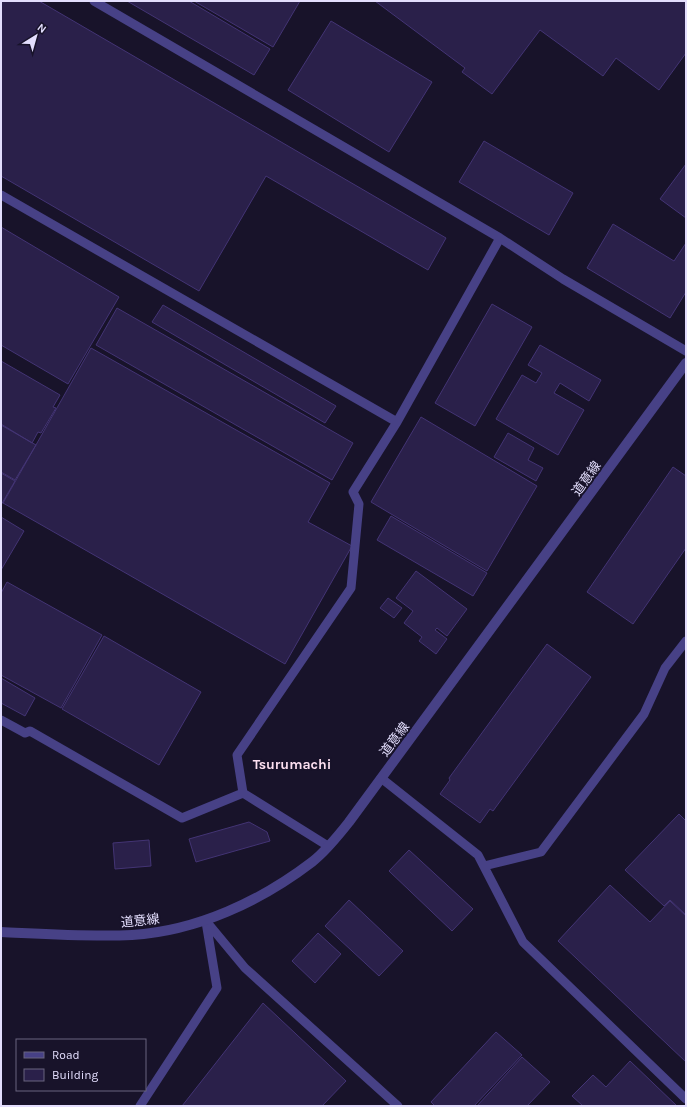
<svg xmlns="http://www.w3.org/2000/svg" width="687" height="1107" font-family="Karla,'Noto Sans JP',sans-serif">
<style>
.building{fill:#2a204a;stroke:#433474}
.lines{fill:none;stroke-linecap:round;stroke-linejoin:round}
.service{stroke:#474186;stroke-width:9}
.tertiary{stroke:#474186;stroke-width:10}
.labels{text-anchor:middle;stroke-width:4;stroke-linejoin:round;paint-order:stroke}
.street-label{font-size:13px;fill:#e3defd;stroke:#18132a}
.neighbourhood-label{font-size:14px;font-weight:bold;fill:#fde0f1;stroke:#18132a}
</style>
<rect width="100%" height="100%" fill="#18132a"/>
<path class="building" d="M1,1h38l407,237 -18,32 -162,-94 -67,115 -198,-115z
M127,1h62l81,48 -16,26z
M194,1h106l-27,46z
M375,1h311v52l-27,37 -43,-32 -13,18 -63,-46 -48,64 -30,-22 3,-4z
M331,21l101,61 -43,70 -101,-62z
M484,141l89,52 -24,42 -90,-53z
M686,164v54l-26,-19z
M613,224l61,37 12,-18v49l-16,26 -83,-50z
M1,227l118,70 -51,87 -67,-39z
M492,304l40,23 -57,99 -40,-23z
M163,305l173,101 -11,17 -173,-101z
M117,308l236,135 -21,37 -236,-135z
M540,345l61,35 -12,21 -29,-18 -6,10 30,17 -26,45 -62,-36 26,-44 14,8 6,-10 -14,-8z
M91,348l239,135 -22,39 44,24 -67,118 -282,-161z
M1,361l59,34 -7,12 3,1 -15,25 -3,-1 -6,11 -31,-19z
M421,417l116,69 -50,85 -116,-69z
M1,425l35,20 -21,35 -14,-8z
M508,433l26,15 -6,12 15,8 -7,13 -42,-24z
M673,467l13,9v72l-53,76 -46,-32z
M1,473l14,8 -14,24z
M391,516l96,57 -14,23 -96,-56z
M1,517l23,14 -23,39z
M416,571l51,38 -20,27 -10,-8 -2,2 12,9 -11,15 -17,-13 3,-4 -18,-14 9,-12 -17,-13z
M7,582l95,53 -41,73 -60,-33v-82z
M388,598l14,10 -8,10 -14,-10z
M104,636l97,56 -42,73 -97,-56z
M547,644l44,33 -98,134 -3,-2 -10,14 -40,-29 10,-14 -1,-2z
M1,678l34,20 -10,18 -24,-13z
M679,814l7,7v94l-16,-15 -6,6 -39,-36z
M249,822l18,10 3,9 -74,21 -7,-23z
M149,840l2,26 -36,3 -2,-26z
M409,850l64,59 -21,22 -63,-60z
M610,885l40,37 20,-21 16,15v146l-128,-121z
M349,900l54,51 -24,25 -54,-50z
M318,933l23,21 -26,29 -23,-22z
M263,1003l83,78 -24,25h-140z
M496,1032l26,23 -48,51h-39l-4,-4z
M522,1057l28,25 -23,24h-50z
M630,1061l47,45h-94l-11,-10 21,-21 13,12z"/>
<g class="lines">
<path class="service" d="M94,1l406,237 63,41 123,72
M1,195l396,227
M1,720l24,13 5,-2 152,87 61,-25
M381,778l97,77 45,87 163,157
M328,846l-85,-53 -6,-38 114,-167 8,-84 -6,-12 44,-70 103,-184
M484,866l57,-14 103,-138 21,-46 21,-27
M206,921l39,47 153,138
M140,1106l77,-118 -11,-66"/>
<path class="tertiary" d="M1,932c43,2 87,5 131,3 65,-4 129,-34 180,-73 14,-11 26,-26 37,-40l337,-459"/>
</g>
<g class="labels">
<g class="street-label">
<text transform="translate(586 478) rotate(-54)" y="5">道意線</text>
<text transform="translate(394 739) rotate(-53)" y="5">道意線</text>
<text transform="translate(140 920) rotate(-6)" y="5">道意線</text>
</g>
<g class="neighbourhood-label">
<text x="292" y="769">Tsurumachi</text>
</g>
</g>
<rect width="687" height="1107" fill="none" stroke="#e3defd" stroke-width="4"/>
<rect x="16" y="1039" width="130" height="52" fill="#18132a" stroke="#69647e"/>
<rect x="24" y="1052" width="20" height="6" fill="#474186" stroke="#69647e"/>
<text x="52" y="1059" font-size="12" fill="#e3defd">Road</text>
<rect x="24" y="1069" width="20" height="12" fill="#2a204a" stroke="#69647e"/>
<text x="52" y="1079" font-size="12" fill="#e3defd">Building</text>
<g transform="translate(36 36) rotate(37)" stroke="#18132a" stroke-width="3" paint-order="stroke">
<path d="M0-3L7 15L0 10L-7 15Z" fill="#e3defd"/>
<text y="-6" font-size="11" font-weight="bold" text-anchor="middle" fill="#e3defd">N</text>
</g>
</svg>
